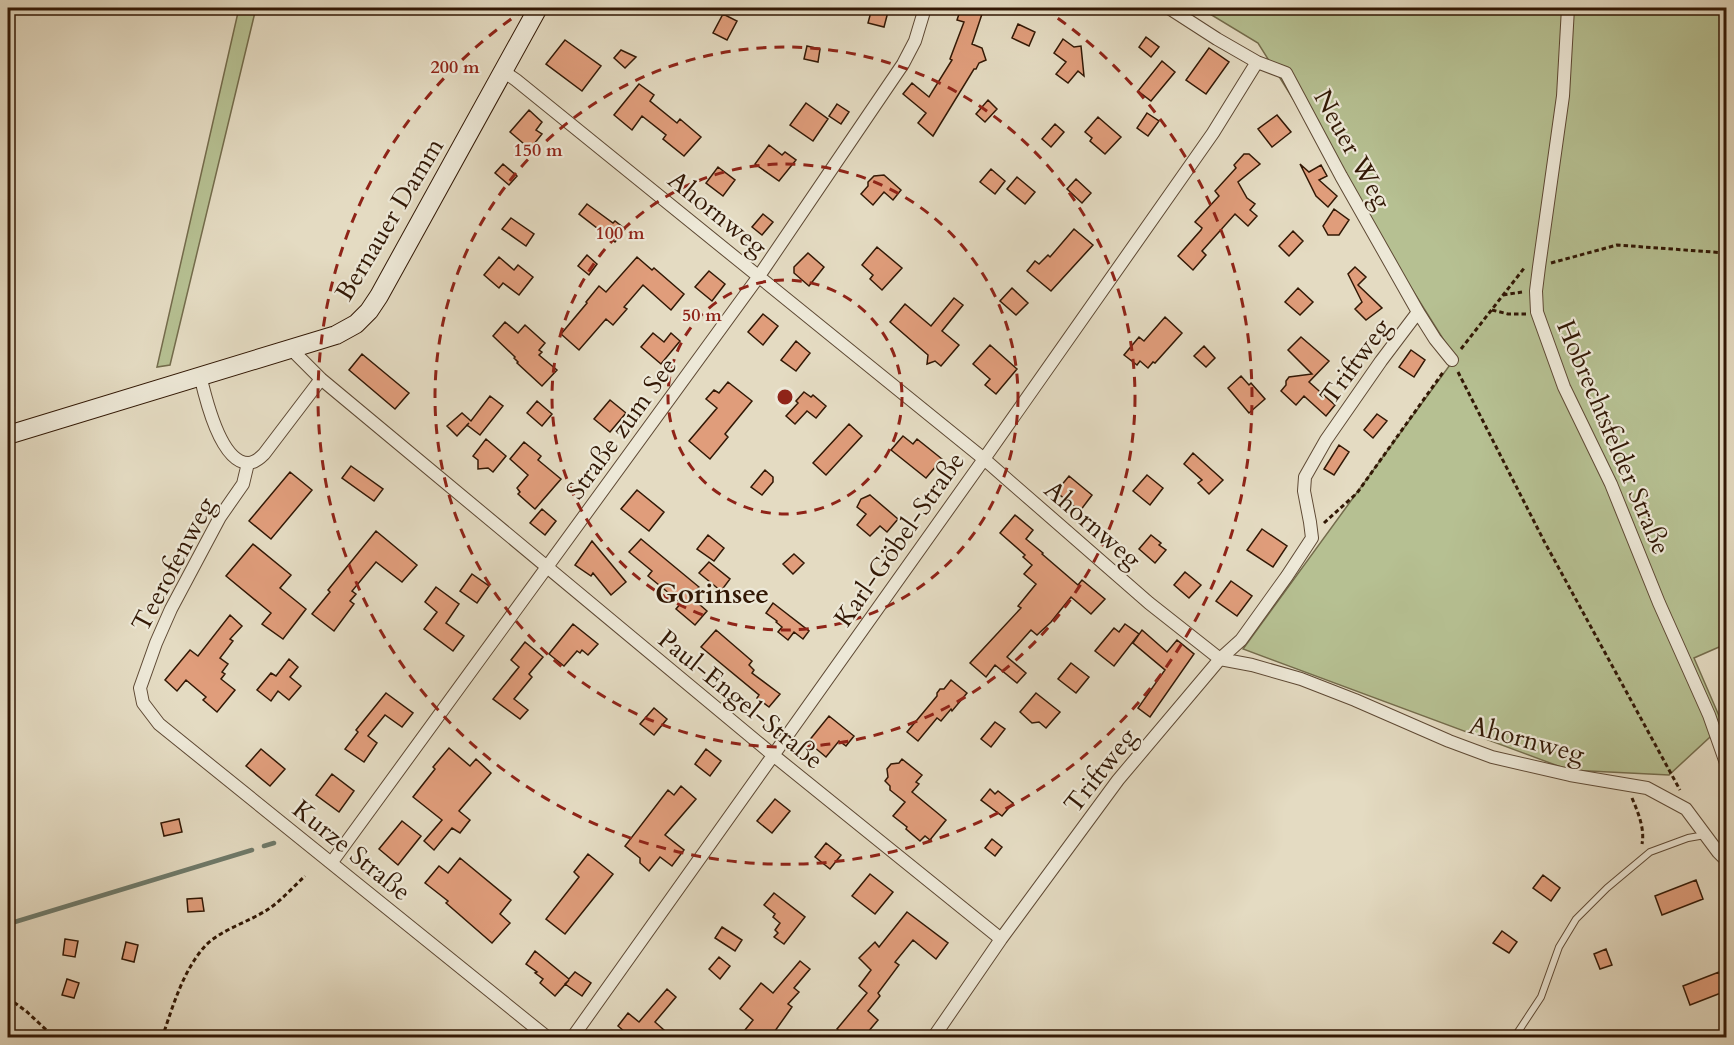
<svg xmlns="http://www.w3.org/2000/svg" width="1734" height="1045" font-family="Cardo,serif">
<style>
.green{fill:#b6c092;stroke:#746c4c;stroke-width:1.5}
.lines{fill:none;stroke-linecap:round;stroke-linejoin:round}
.stream{stroke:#6f7a6a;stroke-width:4.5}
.building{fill:#e09d7b;stroke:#321805;stroke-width:1.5}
.service-casing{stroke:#5e4934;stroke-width:8}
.minor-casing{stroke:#5e4934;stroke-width:14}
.secondary-casing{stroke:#321805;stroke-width:20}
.path{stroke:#321805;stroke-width:3;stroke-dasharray:4.5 3;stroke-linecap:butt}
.service{stroke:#ede8d7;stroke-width:6}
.minor{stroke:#ede8d7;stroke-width:12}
.secondary{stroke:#ede8d7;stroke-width:18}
.ring{fill:none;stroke:#8f2418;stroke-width:3;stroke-dasharray:10 8}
.labels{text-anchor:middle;stroke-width:4.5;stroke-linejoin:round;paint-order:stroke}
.street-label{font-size:26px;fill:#321805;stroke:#ede8d7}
.quarter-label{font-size:28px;font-weight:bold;fill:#321805;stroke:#ede8d7}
.centre{fill:#8f2418;stroke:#ede8d7;stroke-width:3}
.ring-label{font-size:18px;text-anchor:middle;font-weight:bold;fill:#8f2418;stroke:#ede8d7;stroke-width:4.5;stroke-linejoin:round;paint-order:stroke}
</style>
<rect width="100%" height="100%" fill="#e4dbc2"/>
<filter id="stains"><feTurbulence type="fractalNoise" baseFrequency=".00333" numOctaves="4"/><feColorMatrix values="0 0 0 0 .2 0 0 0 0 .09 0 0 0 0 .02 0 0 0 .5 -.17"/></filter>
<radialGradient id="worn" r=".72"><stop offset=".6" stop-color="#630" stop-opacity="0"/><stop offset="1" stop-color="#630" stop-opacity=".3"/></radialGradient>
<path class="green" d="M239,8h17l-86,357 -13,2z
M1200,8h526v636l-32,14 29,67 -54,50 -100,-5 -326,-121 212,-291 -197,-315z"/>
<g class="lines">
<path class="stream" d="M264,846l10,-3
M8,924l244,-74"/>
</g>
<path class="building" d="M872,8h17l-5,19 -16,-4z
M961,8h23l-12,36 10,4 4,12 -7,3 -3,6h-2l-41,67 -15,-13 8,-10 -23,-19 9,-11 17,14 23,-37 -2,-1 14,-37 -7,-2z
M723,14l14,7 -10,19 -14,-7z
M1018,24l17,8 -6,14 -17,-8z
M1146,37l13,10 -8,10 -12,-10z
M1063,39l11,8 7,-1 3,30 -6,-5 -10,12 -12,-9 10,-12 -12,-9z
M565,40l36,26 -19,25 -36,-27z
M807,46l13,3 -2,13 -14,-3z
M1209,48l20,14 -23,32 -20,-14z
M621,50l15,7 -11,11 -11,-10z
M1162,61l13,11 -24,29 -13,-10z
M639,84l15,11 -4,6 27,22 3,-4 21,18 -17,19 -21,-17 3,-4 -24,-19 -10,14 -18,-15z
M988,100l9,9 -12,13 -9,-8z
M806,103l22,16 -15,22 -23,-16z
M837,104l12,8 -8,12 -12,-8z
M529,110l13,12 -6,8 6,4 -12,15 -20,-17z
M1147,113l12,8 -11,15 -11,-8z
M1277,115l14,17 -19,15 -14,-18z
M1098,117l23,20 -16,17 -15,-13 2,-3 -7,-6z
M1055,124l9,8 -13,15 -9,-8z
M769,145l13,10 3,-3 11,8 -17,21 -24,-17z
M1244,154h5l11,10 -22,18 9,16 8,6 -5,6 7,6 -9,10 -13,-12 -33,37 4,4 -13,15 -15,-14 23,-26 1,-2 -7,-6 24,-26 -4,-5 21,-23 -2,-3z
M503,164l14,12 -8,9 -14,-12z
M1300,164l9,8 12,-7 6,11 -8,4 18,16 -9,11 -12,-11z
M718,167l17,13 -12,16 -17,-13z
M991,169l14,12 -10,13 -15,-12z
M884,175l17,15 -8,10 -9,-8 -11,13 -12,-11 7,-8v-4l6,-6z
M1017,177l18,15 -10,12 -18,-15z
M1076,179l15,14 -9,10 -15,-14z
M587,204l26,19 2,-2 10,8 -10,13 -36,-28z
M1334,209l15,11 -10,15h-11l-5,-9z
M763,214l10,8 -11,13 -10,-8z
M511,218l23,16 -8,12 -24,-17z
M1074,229l19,16 -42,46 -24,-20 8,-10 4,3 9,-9 2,2z
M1293,231l10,10 -14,15 -10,-10z
M877,247l25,21 -20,22 -12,-11 3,-4 -11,-10z
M808,253l16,14 -15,19 -15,-13v-6z
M587,255l10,9 -8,11 -11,-9z
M499,257l15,13 4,-5 15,12 -14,18 -16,-12 -4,5 -15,-13z
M637,257l15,13 2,-2 30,26 -13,16 -28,-25 -19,22 3,2 -14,16 -7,-6 -27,31 -18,-16 26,-31 -1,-1 13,-16 7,6z
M1355,267l11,10 -8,8 24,23 -16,12 -11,-11 7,-7 -14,-28z
M709,271l16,13 -13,17 -17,-14z
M1012,288l16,15 -12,12 -16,-14z
M1298,288l15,14 -13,13 -15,-13z
M954,298l9,7 -21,26 17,14 -18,21 -6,-5 -8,3 1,-9 -38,-33 15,-18 26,22z
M763,314l15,12 -15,19 -15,-13z
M1165,317l17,16 -27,30 -2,-1 -5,6 -8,-7 -3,4 -13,-10 15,-18 5,4z
M505,322l13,11 7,-8 20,18 -6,7 3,2 -3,3 18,15 -15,16 -25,-23 1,-1 -4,-4 1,-1 -22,-21z
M653,333l11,9 7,-9 9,8 -19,23 -20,-17z
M1301,337l28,24 -20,21 26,23 -9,11 -22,-20 -8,9 -15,-14 5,-6v-4l3,-4 23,-3 -24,-24z
M796,341l14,12 -14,18 -15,-11z
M990,345l27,24 -21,25 -11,-9 5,-6 -17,-15z
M1204,346l11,12 -9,9 -12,-11z
M1411,350l14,10 -11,17 -15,-10z
M362,354l47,39 -14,16 -46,-39z
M1241,376l8,9 2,-2 14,16 -16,14 -21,-25z
M728,382l24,19 -27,33 3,3 -18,22 -21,-18 28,-33 -11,-9 8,-9 5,3z
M804,392l7,5 2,-2 13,11 -10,12 -9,-7 -12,13 -9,-8 12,-13 -2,-2z
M490,396l13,10 -23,29 -13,-10 2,-2 -12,13 -10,-10 15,-13 9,8z
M610,400l16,13 -16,19 -16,-13z
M537,401l15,13 -10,12 -15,-13z
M1377,414l10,7 -14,17 -9,-8z
M849,424l13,12 -36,39 -13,-12z
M903,436l10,8 4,-5 25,20 -16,19 -35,-28z
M486,439l20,17 -13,16 -5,-4 -10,1v-9l-5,-4z
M524,442l17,14 -3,4 23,19 -26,30 -17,-15 2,-2 -3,-4 11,-13 -18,-16z
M1339,445l10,7 -15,23 -10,-6z
M1193,453l30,27 -14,14 -11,-11 4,-3 -18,-16z
M351,466l32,23 -9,12 -32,-23z
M765,470l8,7v5l-11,13 -11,-8z
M290,472l22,18 -41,49 -22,-18z
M1147,475l16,13 -13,17 -17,-14z
M1069,476l23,19 -12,16 -24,-19z
M637,490l27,22 -15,19 -28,-22z
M870,495l28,24 -11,13 -7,-6 -10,10 -13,-11 9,-11 -9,-7 4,-8z
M542,509l14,12 -11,14 -15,-12z
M1015,515l18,15 -7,9 17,14 -1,1 36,31 4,-5 23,19 -14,15 -20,-17 -20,25 -14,13 -6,-5 -24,27 19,16 -9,10 -22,-18 -9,12 -16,-14 51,-55 -3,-2 18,-22 -12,-10 8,-9 -9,-8 2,-2 -25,-22z
M1262,529l25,17 -14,21 -26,-17z
M376,531l41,34 -15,17 -26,-20 -24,29 4,3 -6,7 4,3 -20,27 -22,-17 18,-22 -2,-2z
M708,535l16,13 -10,13 -17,-12z
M1151,535l10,8 -2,2 7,5 -11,13 -16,-14z
M641,539l58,48 -8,10 16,14 -12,14 -19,-16 5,-6 -33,-27 4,-5 -23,-19z
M592,541l34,41 -15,13 -18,-22 -2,3 -16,-11z
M253,544l38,31 -11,13 26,21 -23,30 -21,-15 9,-11 -45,-37z
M794,554l10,9 -11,11 -10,-10z
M709,562l21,17 -9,12 -22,-18z
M1185,572l16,13 -12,13 -15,-13z
M472,574l17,12 -12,17 -17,-12z
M1231,581l21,15 -15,20 -21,-15z
M436,587l23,17 -13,19 18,13 -11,15 -29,-22 13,-17 -12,-10z
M773,603l36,28 -6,8 -9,-7 -6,8 -10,-8 4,-5 -6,-5 1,-1 -11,-8z
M230,615l12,11 -12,13 3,2 -13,17 8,6 -6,8 3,2 -4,5 14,11 -18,22 -14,-12 3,-3 -20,-17 -9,11 -12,-11 25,-30 8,6z
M573,624l25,20 -10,11 -6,-5 -2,3 -3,-2 -13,15 -15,-12z
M1125,624l14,10 -25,32 -19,-15 19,-23 5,4z
M716,630l36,31 -3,4 5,5 -2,3 28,21 -11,13 -12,-9 2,-3 -58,-48z
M1142,630l25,22 10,-12 17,14 -44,63 -12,-9 27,-38 -32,-27z
M525,642l18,15 -14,17 3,3 -18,22 14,11 -8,9 -27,-20 26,-32 -8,-7z
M289,659l9,8 -8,10 11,9 -12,14 -11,-9 -7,10 -14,-11 14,-17 5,3z
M1071,663l18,14 -13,16 -18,-14z
M951,680l16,13 -15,18 -1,-2 -10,12 -4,-3 -19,23 -11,-9 30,-36v-3l3,-4h4z
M386,693l27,20 -11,14 -17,-12 -17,21 9,7 -13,19 -19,-13 13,-17 -2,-2z
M1036,693l24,19 -14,16 -7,-6 -7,1 -12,-11z
M654,708l13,11 -13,16 -14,-11z
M829,716l25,20 -8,10 -7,-5 -13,16 -18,-15z
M995,722l10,7 -14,18 -10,-8z
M449,748l21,18 6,-7 15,14 -32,38 11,9 -10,13 -8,-5 -18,22 -10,-9 18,-21 -29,-23 22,-28 -2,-2z
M261,749l24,20 -15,17 -24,-20z
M706,749l15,12 -11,15 -15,-12z
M902,759l20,16 -6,7 3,2 -7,8 34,28 -16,20 -5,-4 -5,5 -14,-12 1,-2 -14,-11 12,-14 -15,-12v-4l-5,-5 3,-4 -1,-8 4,-5 8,-1z
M332,774l22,17 -15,21 -23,-17z
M681,786l15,13 -31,36 19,15 -12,16 -12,-9 -11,14 -9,-8v-5l-15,-12 43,-56 6,5z
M990,789l5,5 3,-3 15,12 -11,13 -21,-16z
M775,799l15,12 -18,22 -15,-12z
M179,819l3,13 -18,4 -3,-13z
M402,821l19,15 -23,29 -19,-16z
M992,839l10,8 -7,9 -10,-8z
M826,843l15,12 -11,14 -15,-12z
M588,854l25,20 -48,60 -19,-15 33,-42 -5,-5z
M460,858l51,42 -11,14 10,9 -18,20 -46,-40 2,-2 -23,-18 14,-17 9,7z
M870,874l23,18 -18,22 -23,-18z
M1543,875l17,13 -9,13 -18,-13z
M1696,880l7,19 -41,16 -7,-19z
M774,893l31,24 -21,27 -10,-7 4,-4 -3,-3 5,-7 -7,-6 2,-3 -11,-9z
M202,898l2,13 -16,1 -1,-13z
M907,912l41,31 -12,16 -23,-19 -18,22 4,3 -21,28 2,3 -12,15 10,9 -15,18h-16l-10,-9 30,-36 -8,-7 12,-16 -12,-12 16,-16 4,5z
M722,927l20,13 -7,11 -20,-13z
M1502,931l15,11 -8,11 -16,-10z
M65,939l13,2 -3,16 -12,-2z
M126,942l12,3 -4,17 -12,-3z
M1606,949l6,16 -12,4 -6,-15z
M535,951l34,28 6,-7 16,11 -9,13 -17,-12 4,-4 -14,16 -15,-13 3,-4 -8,-6 2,-1 -11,-8z
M719,957l11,9 -10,13 -11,-10z
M800,961l10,8 -16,19 5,4 -11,12 4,3 -22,31h-15l-10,-8 8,-10 -13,-11 21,-26 12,10z
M1719,972l7,19 -36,14 -7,-19z
M67,979l12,4 -5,15 -12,-3z
M667,989l9,8 -21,25 18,16h-41l-14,-12 10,-13 11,9z"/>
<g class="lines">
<defs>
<path id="service" d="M1514,1038l27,-41 18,-50 17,-28 31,-31 43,-36 38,-14 17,-3"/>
<path id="minor" d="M1169,8l48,31 40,23 29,11 55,103 77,136 17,27 17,21
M1568,8l-5,88 -24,171 -3,24 1,21 27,75 47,97 48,119 50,112 17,48
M503,71l13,9 468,379 165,144 71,56 32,6 49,14 54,21 94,41 43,16 78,18 77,13 39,21 32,43 8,8
M291,349l30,30 452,376 228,184
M200,375c5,21 20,87 48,88 6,0 12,-5 16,-9l57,-75
M248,463l-5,21 -23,33 -49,92 -15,34 -16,45 3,15 16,21 389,314
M332,862l427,-586 144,-212 12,-23 10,-33
M572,1038l412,-579 229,-326 44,-71
M933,1038l68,-99 117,-159 102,-121 21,-19 46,-64 25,-38 -2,-16 -6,-31 1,-14 21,-37 55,-79 37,-49"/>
<path id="secondary" d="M8,435l328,-100 20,-11 13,-13 10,-15 159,-288"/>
</defs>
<use href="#service" class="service-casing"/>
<use href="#minor" class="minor-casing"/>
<use href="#secondary" class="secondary-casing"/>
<path class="path" d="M1551,263l66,-18 109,8
M1503,295l19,-3
M1492,310l16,4h18
M1461,349l64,-82
M1458,372l86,169 136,249
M1324,523l33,-30 87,-122
M1632,798c6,14 13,31 10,46
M8,998l18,13 29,27
M162,1038c11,-32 21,-68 44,-93 15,-15 44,-24 61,-35 14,-9 26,-23 38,-34"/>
<use href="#service" class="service"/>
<use href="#minor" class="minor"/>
<use href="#secondary" class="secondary"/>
</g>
<g class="ring">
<circle cx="785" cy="397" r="117"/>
<circle cx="785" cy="397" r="233"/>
<circle cx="785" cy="397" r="350"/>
<path d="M1043 8A467 467 0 1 1 527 8"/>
</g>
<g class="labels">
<g class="street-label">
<text transform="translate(1353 149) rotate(61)" y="9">Neuer Weg</text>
<text transform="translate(718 213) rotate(39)" y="9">Ahornweg</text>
<text transform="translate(389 219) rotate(-59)" y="9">Bernauer Damm</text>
<text transform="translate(1355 361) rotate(-54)" y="9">Triftweg</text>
<text transform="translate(621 428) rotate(-54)" y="9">Straße zum See</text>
<text transform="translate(1614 437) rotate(67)" y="9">Hobrechtsfelder Straße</text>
<text transform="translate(1093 524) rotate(41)" y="9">Ahornweg</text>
<text transform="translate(899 539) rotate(-55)" y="9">Karl-Göbel-Straße</text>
<text transform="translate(173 564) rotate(-62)" y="9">Teerofenweg</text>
<text transform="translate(741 699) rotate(39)" y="9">Paul-Engel-Straße</text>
<text transform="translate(1527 739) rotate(15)" y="9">Ahornweg</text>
<text transform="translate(1100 770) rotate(-52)" y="9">Triftweg</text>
<text transform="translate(352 850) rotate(39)" y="9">Kurze Straße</text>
</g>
<g class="quarter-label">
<text x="712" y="603">Gorinsee</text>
</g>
</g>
<circle cx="785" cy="397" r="9" class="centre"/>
<g class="ring-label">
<text x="455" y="73">200 m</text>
<text x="538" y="156">150 m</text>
<text x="620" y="239">100 m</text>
<text x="702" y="321">50 m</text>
</g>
<rect width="1734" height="1045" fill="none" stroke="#e4dbc2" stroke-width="30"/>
<rect x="9" y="9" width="1716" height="1027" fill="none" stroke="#321805" stroke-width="3"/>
<rect x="15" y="15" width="1704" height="1015" fill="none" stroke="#321805" stroke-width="1.5"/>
<rect width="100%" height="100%" filter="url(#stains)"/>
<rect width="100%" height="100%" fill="url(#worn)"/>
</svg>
